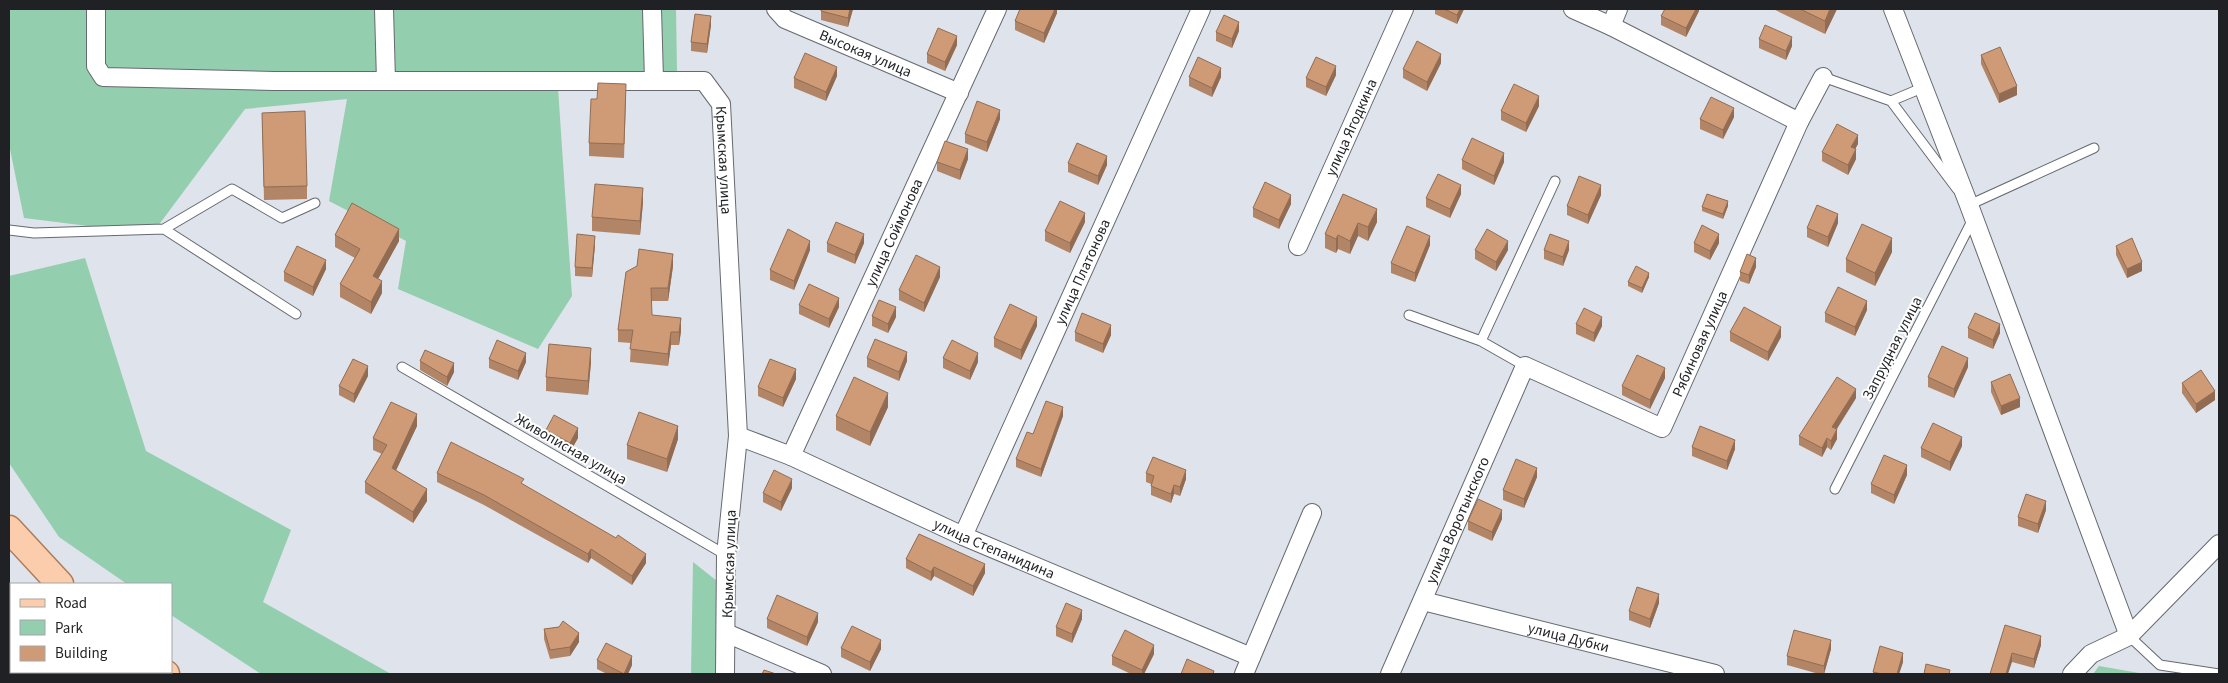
<svg xmlns="http://www.w3.org/2000/svg" width="2228" height="683" font-family="'Source Sans 3',sans-serif">
<style>
.green{fill:#93ceae}
.lines{fill:none;stroke-linecap:round;stroke-linejoin:round}
.lane-casing{stroke:#656970;stroke-width:11}
.street-casing{stroke:#656970;stroke-width:20}
.primary-casing{stroke:#ad7b58;stroke-width:29}
.lane{stroke:#fff;stroke-width:9}
.street{stroke:#fff;stroke-width:18}
.primary{stroke:#fccdac;stroke-width:26}
.wall{fill:#b28566}
.shaded-wall{fill:#916c53}
.building{fill:#cf9b77;stroke:#916c53}
.labels{text-anchor:middle;stroke-width:4;stroke-linejoin:round;paint-order:stroke}
.street-label{font-size:15px;fill:#1f2124;stroke:#fff}
</style>
<rect width="100%" height="100%" fill="#dfe3eb"/>
<path class="green" d="M9,9h667l1,62 -120,2 15,223 -34,53 -140,-60 8,-48 -77,-40 18,-102 -102,10 -93,125 -128,-16 -15,-74z
M85,258l61,193 145,79 -28,72 128,72h-130l-90,-59v-31h-44l-68,-47 -50,-74v-187z
M693,562l24,19v93h-26z
M9,592l2,4v76h60l2,2h-64z
M2099,666l46,8h-52z"/>
<g class="lines">
<defs>
<path id="lane" d="M1823,77l68,24 31,-13
M1891,101l66,88
M1967,204l2,1 125,-57
M164,229l68,-40 50,29 33,-15
M9,230l25,3 130,-4 132,85
M1409,315l72,26
M1525,366l-44,-25 74,-160
M402,367l324,188
M1835,489l138,-270
M2129,636l31,29 59,9"/>
<g id="street">
<path id="s1" d="M96,9v57l7,11 171,4h430l17,23 17,332 -12,119 -1,119"/>
<path d="M384,9l2,72"/>
<path d="M652,9l2,71"/>
<path id="s2" d="M776,9l9,10 174,74"/>
<path d="M1573,9l38,17 188,96"/>
<path d="M1893,9l76,196 160,431"/>
<path d="M1611,26l7,-17"/>
<path id="s3" d="M1298,246l106,-237"/>
<path id="s4" d="M738,436l53,20 172,80 288,121"/>
<path id="s5" d="M791,456l206,-447"/>
<path id="s6" d="M963,536l238,-527"/>
<path id="s7" d="M1423,601l292,73"/>
<path d="M726,633l96,41"/>
<path d="M1244,674l68,-161"/>
<path id="s8" d="M1390,674l135,-308 137,62 137,-306 24,-45"/>
<path d="M2072,674l19,-20 38,-18 90,-92"/>
</g>
<path id="primary" d="M9,529l51,55
M162,672l4,2"/>
</defs>
<use href="#lane" class="lane-casing"/>
<use href="#street" class="street-casing"/>
<use href="#primary" class="primary-casing"/>
<use href="#lane" class="lane"/>
<use href="#street" class="street"/>
<use href="#primary" class="primary"/>
</g>
<path class="wall" d="M853,9l-5,18 -27,-7v-9z
M1057,9v4l-13,30 -29,-13v-9z
M1435,9h29l-7,15 -22,-10z
M1699,9v2l-13,26 -25,-12v-9z
M1773,9h64l-12,25z
M711,25l-4,28 -16,-2v-9z
M1239,31l-7,17 -16,-7v-9z
M1759,39l33,7 -6,14 -27,-12z
M957,45l-12,26 -18,-8v-9z
M1981,55l36,40 -18,8 -18,-39z
M1441,63l-14,28 -24,-13v-9z
M1336,75l-10,21 -20,-9v-9z
M837,76l-11,25 -32,-13v-10z
M1189,77h32l-9,20 -23,-11z
M626,97l-2,61 -35,-2v-13l8,-44z
M1539,106l-13,26 -25,-12v-9z
M262,113l45,73v13l-43,1z
M1734,117l-11,22 -23,-10v-10z
M1000,119l-13,33 -22,-9v-9z
M1858,144l-3,5 1,10 -8,16 -26,-14v-9z
M968,159l-8,21 -23,-9v-9z
M1462,160l42,2 -10,23 -32,-16z
M1068,163l39,2 -9,20 -30,-13z
M1343,194l34,28 -9,19 -10,-5 -8,18 -12,-5 -2,4 -11,-5v-14z
M1461,194l-11,24 -24,-11v-9z
M1601,195l-13,29 -21,-9v-9z
M643,202l-3,33 -48,-4v-14z
M1291,204l-12,25 -26,-12v-9z
M1728,206l-5,13 -21,-8v-4z
M1085,222l-15,31 -25,-12v-10z
M1838,223l-10,24 -21,-10v-9z
M335,235l64,6 -21,38 4,14 -11,21 -31,-17v-13l15,-26 -20,-11z
M827,243h37l-9,21 -28,-12z
M1694,243h25l-9,17 -16,-8z
M595,245l-3,32 -17,-1v-9z
M1430,245l-15,37 -24,-9v-10z
M2116,246l26,25 -15,7 -11,-23z
M810,250l-16,40 -24,-10v-10z
M1475,250h33l-12,21 -21,-12z
M1544,250h25l-6,16 -19,-7z
M1892,252l-17,34 -29,-14v-13z
M673,266l-5,35h-17l1,14 29,16 -2,14h-8l-3,21 -38,-4 1,-19 -13,-1v-12l8,-58z
M1756,267l-7,17 -9,-3v-9z
M326,269l-13,27 -29,-15v-9z
M940,277l-16,35 -25,-12v-10z
M1649,277l-7,16 -14,-7v-4z
M799,305l40,2 -10,21 -30,-14z
M1867,310l-12,26 -30,-14v-9z
M872,316l24,1 -8,16 -16,-7z
M1576,324l26,2 -8,16 -18,-8z
M1037,326l-16,34 -27,-13v-9z
M1968,328l32,5 -7,16 -25,-11z
M1075,332l36,3 -8,18 -28,-12z
M1730,332l51,5 -13,24 -38,-20z
M867,358l40,3 -8,20 -32,-14z
M943,358l35,4 -8,18 -27,-12z
M489,359l37,3 -8,18 -29,-12z
M420,361l34,11 -7,14 -27,-16z
M591,362l-3,33 -42,-4v-14z
M1968,367l-14,31 -26,-11v-10z
M368,376l-14,27 -15,-8v-9z
M1665,378l-15,31 -28,-14v-9z
M796,379l-13,28 -25,-11v-9z
M1991,382l29,25 -19,8 -10,-23z
M2182,383l33,17 -19,13 -14,-20z
M1856,398l-19,31v10l-6,11 -4,-3 -5,10 -23,-12v-9z
M888,407l-18,39 -34,-16v-14z
M1063,416l-22,61 -25,-10v-8l17,-25z
M417,426l-21,44 31,31 -14,22 -48,-30v-11l17,-28 -9,-4v-12z
M546,430l32,8 -8,14 -24,-13z
M678,439l-11,33 -40,-13v-14z
M1962,446l-12,25 -29,-14v-9z
M1692,447l43,2 -8,21 -35,-14z
M437,473l87,12 122,78 -14,22 -41,-27 -3,5 -104,-58 -47,-23z
M1146,473l40,6 -6,17 -6,-2 -3,9 -20,-8v-11l-5,-2z
M1907,475l-13,29 -23,-11v-9z
M1537,477l-13,31 -21,-8v-10z
M792,488l-11,23 -18,-9v-9z
M2046,510l-8,23 -20,-7v-9z
M1502,519l-10,22 -24,-11v-9z
M906,559l79,14 -12,23 -39,-20 -3,5 -25,-13z
M1659,603l-9,25 -21,-8v-9z
M767,619l51,3 -11,24 -40,-18z
M1082,619l-10,24 -16,-7v-9z
M2005,625l36,20 -7,23 -22,-6z
M559,627l20,15 -9,14 -20,3 -6,-20v-10z
M841,648l40,1 -11,22 -29,-14z
M1831,649l-7,25h-5l-32,-9v-9z
M1154,654l-10,20h-13l-19,-9v-9z
M597,660l35,5 -4,9h-21l-10,-5z
M1903,662l-4,12h-26v-2z"/>
<path class="shaded-wall" d="M850,9h3l-5,18v-9z
M1055,9h2v4l-13,30v-10z
M1460,9h4l-7,15v-9z
M1696,9h3v2l-13,26v-9z
M1830,9h7l-12,25v-13z
M711,16v9l-4,28v-9z
M1239,22v9l-7,17v-9z
M957,36v9l-12,26v-9z
M1792,37v9l-6,14v-9z
M1441,54v9l-14,28v-9z
M1336,66v9l-10,21v-9z
M837,67v9l-11,25v-9z
M1221,68v9l-9,20v-9z
M2017,86v9l-18,8v-9z
M1539,96v10l-13,26v-9z
M1734,108v9l-11,22v-9z
M1000,110v9l-13,33v-10z
M1858,135v9l-7,12v-9z
M968,149v10l-8,21v-10z
M1856,149v10l-8,16v-10z
M1504,153v9l-10,23v-9z
M1107,156v9l-9,20v-9z
M1461,185v9l-11,24v-9z
M1601,185v10l-13,29v-9z
M643,188v14l-3,33v-14z
M1291,195v9l-12,25v-9z
M1728,201v5l-5,13v-5z
M1377,209v13l-9,19v-14z
M1085,213v9l-15,31v-10z
M1838,214v9l-10,24v-10z
M1358,223v13l-8,18v-13z
M399,229v12l-26,47v-12z
M864,234v9l-9,21v-9z
M1719,234v9l-9,17v-9z
M1338,235v14l-2,4v-14z
M595,236v9l-3,32v-9z
M1430,236v9l-15,37v-9z
M1892,238v14l-17,34v-13z
M810,241v9l-16,40v-9z
M1508,241v9l-12,21v-9z
M1569,241v9l-6,16v-9z
M673,254v12l-5,35v-13z
M1756,258v9l-7,17v-9z
M326,260v9l-13,27v-9z
M2142,262v9l-15,7v-9z
M940,267v10l-16,35v-9z
M1649,273v4l-7,16v-5z
M382,281v12l-11,21v-12z
M839,298v9l-10,21v-9z
M1867,301v9l-12,26v-9z
M896,307v10l-8,16v-9z
M1037,317v9l-16,34v-10z
M1602,317v9l-8,16v-9z
M681,318v13l-2,14v-13z
M2000,324v9l-7,16v-9z
M1111,325v10l-8,18v-9z
M1781,327v10l-13,24v-9z
M671,332v13l-3,21v-12z
M591,348v14l-3,33v-14z
M907,352v9l-8,20v-9z
M526,353v9l-8,18v-9z
M978,353v9l-8,18v-9z
M1968,358v9l-14,31v-9z
M454,363v9l-7,14v-9z
M368,366v10l-14,27v-9z
M1665,368v10l-15,31v-9z
M796,369v10l-13,28v-9z
M1856,389v9l-24,38v-9z
M2215,391v9l-19,13v-9z
M888,393v14l-18,39v-14z
M2020,398v9l-19,8v-9z
M1063,407v9l-22,61v-8z
M417,414v12l-25,53v-11z
M678,426v13l-11,33v-13z
M578,428v10l-8,14v-9z
M1837,429v10l-6,11v-9z
M1962,437v9l-12,25v-9z
M1827,438v9l-5,10v-9z
M1735,440v9l-8,21v-9z
M1907,465v10l-13,29v-9z
M1537,468v9l-13,31v-9z
M1186,470v9l-6,17v-9z
M792,479v9l-11,23v-9z
M1174,485v9l-3,9v-9z
M427,489v12l-14,22v-11z
M2046,501v9l-8,23v-9z
M1502,510v9l-10,22v-9z
M591,549v9l-3,5v-9z
M646,554v9l-14,22v-9z
M985,564v9l-12,23v-10z
M934,567v9l-3,5v-9z
M1659,594v9l-9,25v-9z
M1082,610v9l-10,24v-9z
M818,613v9l-11,24v-9z
M579,633v9l-9,14v-9z
M2041,636v9l-7,23v-9z
M881,640v9l-11,22v-9z
M1831,640v9l-7,25v-8z
M1154,645v9l-10,20h-2v-4z
M1903,653v9l-4,12h-2z
M2012,653v9l-4,12h-2z
M632,656v9l-4,9h-4z"/>
<path class="building" d="M821,9h29l-2,9 -27,-7z
M1020,9h35l-11,24 -29,-12z
M1444,9h16l-3,6z
M1665,9h31l-10,19 -25,-12z
M1800,9h30l-5,12z
M695,14l16,2 -4,28 -16,-2z
M1224,15l15,7 -7,17 -16,-7z
M1765,25l27,12 -6,14 -27,-12z
M938,28l19,8 -12,26 -18,-8z
M1417,41l24,13 -14,28 -24,-13z
M2000,47l17,39 -18,8 -18,-39z
M805,53l32,14 -11,25 -32,-14z
M1198,57l23,11 -9,20 -23,-11z
M1316,57l20,9 -10,21 -20,-9z
M598,83l28,1 -2,60 -35,-1 2,-44h6z
M1514,84l25,12 -13,27 -25,-12z
M1711,97l23,11 -11,22 -23,-11z
M977,101l23,9 -13,32 -22,-8z
M305,111l2,75 -43,1 -2,-74z
M1837,124l21,11 -7,12 5,2 -8,16 -26,-13z
M1472,138l32,15 -10,23 -32,-16z
M945,141l23,8 -8,21 -23,-8z
M1077,143l30,13 -9,20 -30,-13z
M1438,174l23,11 -11,24 -24,-11z
M1579,176l22,9 -13,30 -21,-9z
M1265,182l26,13 -12,25 -26,-12z
M595,184l48,4 -3,33 -48,-4z
M1343,194l34,15 -9,18 -10,-4 -8,18 -12,-6 -2,4 -11,-5z
M1707,194l21,7 -5,13 -21,-7z
M1060,201l25,12 -15,30 -25,-12z
M352,203l47,26 -26,47 9,5 -11,21 -31,-18 20,-35 -25,-14z
M1817,205l21,9 -10,23 -21,-9z
M836,222l28,12 -9,21 -28,-12z
M1862,224l30,14 -17,35 -29,-14z
M1702,225l17,9 -9,17 -16,-8z
M1407,226l23,10 -15,37 -24,-10z
M788,229l22,12 -16,40 -24,-11z
M1487,229l21,12 -12,21 -21,-12z
M577,234l18,2 -3,32 -17,-1z
M1550,234l19,7 -6,16 -19,-7z
M2132,238l10,24 -15,7 -11,-23z
M297,246l29,14 -13,27 -29,-15z
M639,249l34,5 -5,34h-17l1,27 29,3 -2,14h-8l-3,22 -38,-5 3,-19h-15l8,-58 11,-6z
M1747,254l9,4 -7,17 -9,-3z
M916,255l24,12 -16,36 -25,-13z
M1636,266l13,7 -7,15 -14,-6z
M809,284l30,14 -10,21 -30,-14z
M1838,287l29,14 -12,26 -30,-14z
M879,300l17,7 -8,17 -16,-8z
M1010,304l27,13 -16,33 -27,-12z
M1744,307l37,20 -13,25 -38,-20z
M1584,308l18,9 -8,16 -18,-9z
M1082,313l29,12 -8,19 -28,-12z
M1975,313l25,11 -7,16 -25,-12z
M875,339l32,13 -8,20 -32,-14z
M497,340l29,13 -8,18 -29,-12z
M952,340l26,13 -8,18 -27,-13z
M549,344l42,4 -3,33 -42,-4z
M1942,346l26,12 -14,31 -26,-12z
M425,350l29,13 -7,14 -27,-16z
M1637,355l28,13 -15,32 -28,-14z
M353,359l15,7 -14,28 -15,-8z
M770,359l26,10 -13,29 -25,-11z
M2201,370l14,21 -19,13 -14,-21z
M2010,374l10,24 -19,8 -10,-24z
M854,377l34,16 -18,39 -34,-16z
M1837,377l19,12 -24,38 5,2 -6,12 -4,-3 -5,10 -23,-12z
M1046,401l17,6 -22,62 -25,-10 11,-27 6,2z
M391,402l26,12 -25,54 35,21 -14,23 -48,-30 22,-37 -14,-7z
M639,412l39,14 -11,33 -40,-14z
M554,415l24,13 -8,15 -24,-13z
M1933,423l29,14 -12,25 -29,-14z
M1700,426l35,14 -8,21 -35,-14z
M451,442l73,37 -3,4 95,55 2,-3 28,19 -14,22 -41,-27 -3,5 -104,-59 -47,-22z
M1884,455l23,10 -13,30 -23,-11z
M1153,457l33,13 -6,17 -6,-2 -3,9 -20,-8 3,-10 -8,-3z
M1516,459l21,9 -13,31 -21,-9z
M774,470l18,9 -11,23 -18,-9z
M2026,494l20,7 -8,23 -20,-7z
M1478,499l24,11 -10,22 -24,-11z
M919,534l66,30 -12,22 -39,-19 -3,5 -25,-13z
M1637,587l22,7 -9,25 -21,-8z
M777,595l41,18 -11,24 -40,-18z
M1066,603l16,7 -10,24 -16,-7z
M563,621l16,12 -9,14 -20,3 -6,-21 15,-2z
M2005,625l36,11 -7,23 -22,-6 -6,21h-16z
M852,626l29,14 -11,22 -29,-14z
M1125,630l29,15 -12,25 -30,-14z
M1794,630l37,10 -7,26 -37,-10z
M606,643l26,13 -8,18 -27,-14z
M1880,646l23,7 -6,21h-15l-9,-2z
M1187,659l27,12 -1,3h-32z
M1926,664l24,6 -1,4h-25z
M764,670l12,4h-14z"/>
<g class="labels">
<g class="street-label">
<text dy="5" stroke="none"><textPath href="#s2" startOffset="101">Высокая улица</textPath></text>
<text dy="5" stroke="none"><textPath href="#s3" startOffset="130">улица Ягодкина</textPath></text>
<text dy="5" stroke="none"><textPath href="#s1" startOffset="756">Крымская улица</textPath></text>
<text dy="5" stroke="none"><textPath href="#s5" startOffset="246">улица Соймонова</textPath></text>
<text dy="5" stroke="none"><textPath href="#s6" startOffset="290">улица Платонова</textPath></text>
<text dy="5" stroke="none"><textPath href="#s8" startOffset="579">Рябиновая улица</textPath></text>
<text transform="translate(1892 348) rotate(-63)" y="5">Запрудная улица</text>
<text transform="translate(571 449) rotate(30)" y="5">Живописная улица</text>
<text dy="5" stroke="none"><textPath href="#s8" startOffset="168">улица Воротынского</textPath></text>
<text dy="5" stroke="none"><textPath href="#s4" startOffset="280">улица Степанидина</textPath></text>
<text transform="translate(729 564) rotate(-88)" y="5">Крымская улица</text>
<text dy="5" stroke="none"><textPath href="#s7" startOffset="150">улица Дубки</textPath></text>
</g>
</g>
<rect width="2228" height="683" fill="none" stroke="#1f2124" stroke-width="20"/>
<rect x="10" y="583" width="162" height="90" fill="#ffffff" stroke="#a5a6a7"/>
<rect x="20" y="599" width="25" height="8" fill="#fccdac" stroke="#a5a6a7"/>
<text x="55" y="608" font-size="15" fill="#1f2124">Road</text>
<rect x="20" y="620" width="25" height="15" fill="#93ceae" stroke="#a5a6a7"/>
<text x="55" y="633" font-size="15" fill="#1f2124">Park</text>
<rect x="20" y="646" width="25" height="15" fill="#cf9b77" stroke="#a5a6a7"/>
<text x="55" y="658" font-size="15" fill="#1f2124">Building</text>
</svg>
